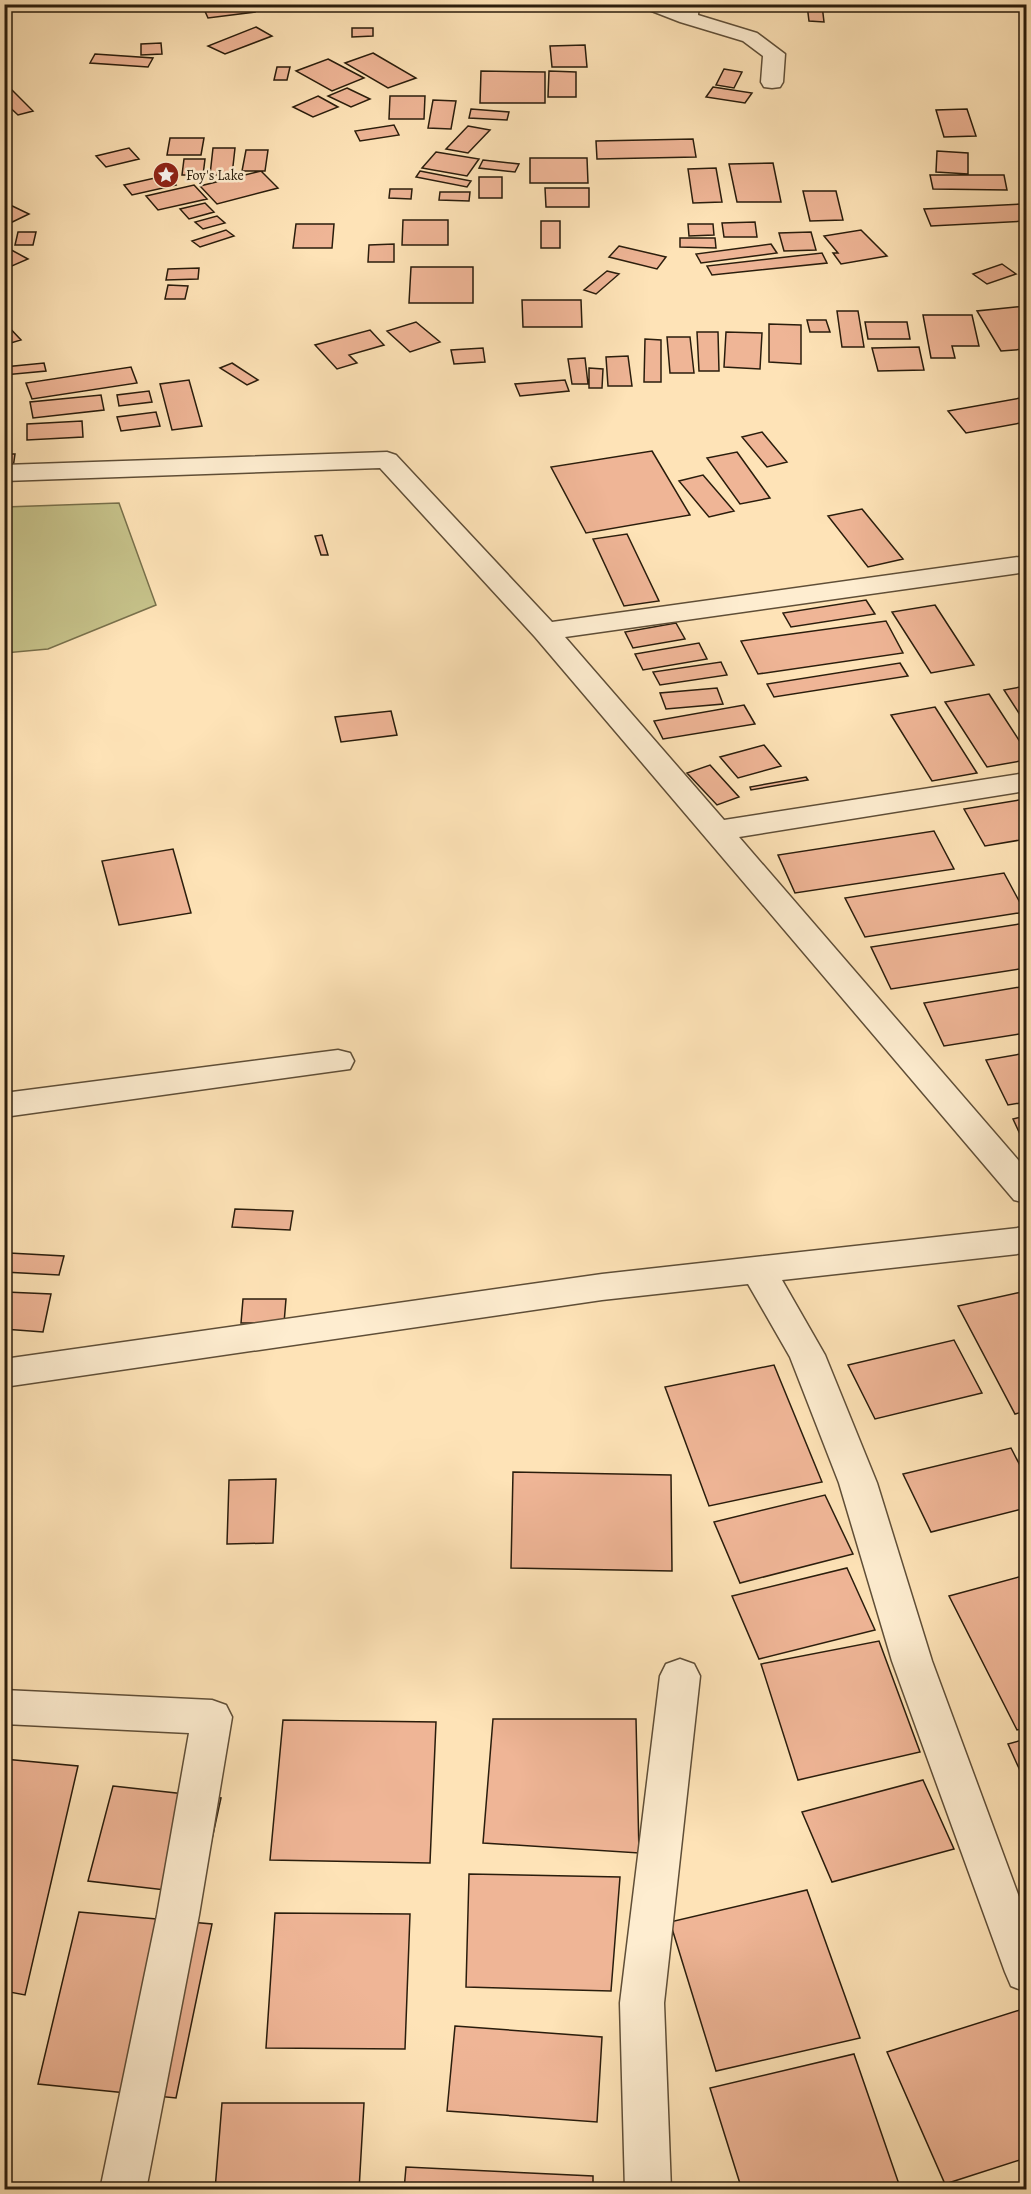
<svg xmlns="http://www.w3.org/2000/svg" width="1031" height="2194" font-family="Alegreya,serif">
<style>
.green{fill:#c6c28a;stroke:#78704b;stroke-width:1.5}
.building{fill:#efb596;stroke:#2a1d0c;stroke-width:1.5}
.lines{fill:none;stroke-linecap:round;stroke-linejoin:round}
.minor-casing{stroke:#5f4e37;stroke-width:3}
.minor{fill:#feedd0;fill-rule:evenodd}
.labels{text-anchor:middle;stroke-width:5;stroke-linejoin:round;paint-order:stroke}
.far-poi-label{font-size:14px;fill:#2a1d0c;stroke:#feedd0;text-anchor:start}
</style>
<rect width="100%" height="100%" fill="#fee3b7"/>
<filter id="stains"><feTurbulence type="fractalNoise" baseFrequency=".00333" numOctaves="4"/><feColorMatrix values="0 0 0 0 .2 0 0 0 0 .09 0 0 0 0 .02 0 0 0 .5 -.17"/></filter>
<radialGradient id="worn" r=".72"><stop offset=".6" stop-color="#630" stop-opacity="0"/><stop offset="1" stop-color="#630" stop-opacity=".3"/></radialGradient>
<path class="green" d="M119,503l37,102 -108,44 -43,4v-146z"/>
<path class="building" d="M241,4h10l4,8 -47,6 -4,-9z
M807,5h15l2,17 -15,-1z
M256,27l16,9 -47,18 -17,-8z
M352,28h21v8l-21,1z
M161,43l1,11 -21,1v-11z
M585,45l2,22h-35l-2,-21z
M373,53l43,25 -28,10 -43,-25z
M95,54l58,4 -5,9 -58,-4z
M328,59l36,19 -32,13 -36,-20z
M277,67h13l-3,13h-13z
M724,69l18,3 -8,16 -18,-3z
M481,71l64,1v31h-65z
M549,71l27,1v25h-28z
M713,87l39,6 -7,10 -39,-6z
M347,88l23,11 -19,8 -23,-11z
M11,89l22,22 -15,4 -14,-13v-10z
M318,96l20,11 -25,10 -20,-10z
M390,96h35l-1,23h-35z
M433,100l23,1 -5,28 -23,-1z
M471,109l38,3 -2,8 -38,-2z
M967,109l9,27 -32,1 -8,-27z
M394,125l5,10 -39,6 -5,-10z
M468,126l22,4 -22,23 -22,-4z
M170,138h34l-3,17h-34z
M693,139l3,18 -99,2 -1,-18z
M129,148l10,11 -33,8 -10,-11z
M213,148h22l-3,27h-22z
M246,150h22l-3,21h-23z
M937,151l31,2v21l-32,-2z
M436,152l43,7 -12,17 -45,-8z
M530,158h57l1,25h-58z
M184,159h21l-2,16h-21z
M483,160l36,4 -4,8 -36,-4z
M773,163l8,39h-44l-8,-38z
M716,168l6,34 -29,1 -5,-34z
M261,171l17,17 -61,16 -17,-18z
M420,171l51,10 -4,6 -51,-10z
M168,175l8,10 -44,10 -8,-10z
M930,175h74l3,15 -74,-1z
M479,177h23v21h-23z
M194,185l13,14 -49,11 -12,-14z
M545,188h44v19h-43z
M390,189h22l-1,10 -22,-1z
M803,191h33l7,29 -33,1z
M440,192h30l-1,9 -30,-1z
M4,202l25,12 -25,12z
M205,203l9,9 -25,7 -9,-10z
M1022,204l4,10v7l-95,5 -7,-17z
M217,216l8,7 -22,6 -8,-7z
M403,220h45v25h-46z
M541,221h19v27h-19z
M755,222l2,15h-33l-2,-14z
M296,224h38l-2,24h-39z
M688,224h25l1,11 -25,1z
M226,230l8,6 -34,11 -8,-6z
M861,230l26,26 -46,8 -8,-11h5l-14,-17z
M18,232h18l-3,13h-18z
M811,232l5,18 -32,1 -5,-18z
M680,238h35l1,10 -36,-1z
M394,244v18h-26l1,-17z
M771,244l6,9 -76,10 -5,-9z
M4,246l24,13 -23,10z
M619,246l47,11 -9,12 -48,-12z
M822,253l5,10 -115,12 -5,-9z
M1002,264l14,10 -29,10 -14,-10z
M411,267h62v36h-64z
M199,268l-1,11 -32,1 2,-11z
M607,271l12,3 -23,20 -12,-4z
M168,285l20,1 -3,13h-20z
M522,300h59l1,27h-59z
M1026,306v43l-25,2 -24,-40z
M837,311h21l6,36h-22z
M923,315h49l7,31h-27l3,12h-24z
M807,320h19l4,12h-20z
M4,322l17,18 -17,5z
M416,322l24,20 -30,10 -23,-21z
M865,322h42l3,17h-42z
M769,324l32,1v39l-32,-2z
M370,330l14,15 -35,10 8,8 -20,6 -22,-24z
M697,332h21l1,39h-20z
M726,332l36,1 -2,36 -36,-2z
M667,337h23l4,36h-24z
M645,339l16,1v42h-17z
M919,347l5,23 -46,1 -6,-23z
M483,348l2,14 -31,2 -3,-14z
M628,356l4,30h-24l-2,-29z
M585,358l3,26h-16l-4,-25z
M44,363l2,8 -42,4v-8z
M232,363l26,17 -11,5 -27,-17z
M131,367l6,16 -105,16 -6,-16z
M589,368l14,1 -1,19h-13z
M189,380l13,46 -30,4 -12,-46z
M565,380l4,11 -49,5 -5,-12z
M149,391l3,11 -33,4 -2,-11z
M101,395l3,15 -71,8 -3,-16z
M1026,397v25l-60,11 -18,-22z
M156,412l4,14 -39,5 -4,-14z
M82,421l1,16 -56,3v-16z
M762,432l25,30 -20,5 -25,-30z
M652,451l38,64 -104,18 -35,-66z
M737,452l33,46 -30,6 -33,-46z
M4,454h11l-2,14h-9z
M703,475l31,36 -25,6 -30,-36z
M862,509l41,50 -35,8 -40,-51z
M627,534l32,67 -35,5 -31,-67z
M322,535l6,20h-7l-6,-19z
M866,600l9,14 -84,13 -8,-14z
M935,605l39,60 -43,8 -39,-61z
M886,621l17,32 -145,21 -17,-33z
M676,623l9,16 -52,9 -8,-16z
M699,643l8,16 -64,11 -8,-16z
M721,662l6,13 -67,10 -7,-13z
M900,663l8,13 -134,21 -7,-13z
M1026,686v38l-22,-34z
M717,688l6,16 -57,5 -6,-16z
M989,694l37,57v9l-39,7 -42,-65z
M744,705l11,19 -92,15 -9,-18z
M935,707l42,66 -45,8 -41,-66z
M391,711l6,24 -56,7 -6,-25z
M764,745l17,21 -43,12 -18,-21z
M710,765l29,32 -22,8 -30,-32z
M806,777l2,3 -57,10 -1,-3z
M1026,799v40l-41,7 -21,-37z
M934,831l20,38 -159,24 -17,-38z
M173,849l18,64 -72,12 -17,-64z
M1004,873l21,39 -160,25 -20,-39z
M1026,923v45l-135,21 -20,-42z
M1026,986v47l-82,13 -20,-43z
M1026,1053v49l-18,3 -22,-45z
M1026,1116v31l-13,-28z
M235,1209l58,2 -3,19 -58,-3z
M9,1253l55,3 -5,19 -55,-3z
M1026,1291v120l-11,3 -57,-108z
M6,1292l45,2 -8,38 -39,-3z
M243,1299h43l-2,24h-43z
M954,1340l28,53 -107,26 -27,-54z
M774,1365l48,117 -113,24 -44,-119z
M1011,1448l15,29v31l-95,24 -28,-58z
M513,1472l158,3 1,96 -161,-3z
M276,1479l-3,64 -46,1 2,-64z
M825,1495l28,59 -113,29 -26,-61z
M847,1568l28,62 -116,29 -27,-63z
M1026,1575v153l-9,2 -68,-134z
M879,1641l41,111 -122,28 -37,-116z
M493,1719h143l3,134 -156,-10z
M283,1720l153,2 -6,141 -160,-3z
M1026,1739v45l-18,-40z
M4,1759l74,7 -53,229 -21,-4z
M923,1780l31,69 -122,33 -30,-70z
M113,1786l108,12 -21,96 -112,-13z
M469,1874l151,3 -9,114 -145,-4z
M807,1890l53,148 -144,33 -46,-149z
M79,1912l133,12 -36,174 -138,-14z
M275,1913l135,1 -5,135 -139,-1z
M1026,2008v150l-81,26 -58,-132z
M455,2026l147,11 -5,85 -150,-11z
M854,2054l47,136h-159l-32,-102z
M222,2103h142l-5,87h-144z
M406,2167l187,9v14h-189z"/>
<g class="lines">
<defs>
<path id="minor" d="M641,4h30l7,3 1,-3h20l-1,11 59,18 28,21 -2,28 -3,5 -8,1 -8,-1 -3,-5 2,-26 -20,-15 -63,-19 -36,-14z
M387,452l9,3 156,167 474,-66v16l-461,65 159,183 302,-47v18l-287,46 287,332v34l-12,-3 -479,-563 -155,-169 -376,13v-16z
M338,1050l12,3 4,8 -4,8 -346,48v-24z
M1026,1227v26l-244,27 43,75 52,128 55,178 94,255v76l-15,-6 -6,-14 -113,-311 -53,-178 -49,-126 -42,-73 -146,16 -598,87v-28l598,-85z
M680,1659l14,5 6,12 -36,327 7,187h-46l-5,-187 40,-327 6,-12z
M4,1690l208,10 14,5 6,12 -33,198 -53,275h-46l57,-275 32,-182 -185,-9z"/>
</defs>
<use href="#minor" class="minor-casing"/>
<use href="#minor" class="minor"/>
</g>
<defs>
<symbol id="sight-disc" viewBox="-11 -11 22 22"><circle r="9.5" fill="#8f2418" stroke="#feedd0"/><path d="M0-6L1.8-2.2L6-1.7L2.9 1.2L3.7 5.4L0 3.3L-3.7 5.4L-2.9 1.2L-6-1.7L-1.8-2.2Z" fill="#fff"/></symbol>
</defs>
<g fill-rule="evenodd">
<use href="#sight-disc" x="151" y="160" width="30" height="30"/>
</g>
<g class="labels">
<g class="far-poi-label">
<text x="186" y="180">Foy's Lake</text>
</g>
</g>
<rect width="1031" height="2194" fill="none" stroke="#fee3b7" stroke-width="24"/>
<rect x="6" y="6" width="1019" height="2182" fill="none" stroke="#2a1d0c" stroke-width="3"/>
<rect x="12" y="12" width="1007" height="2170" fill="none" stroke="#2a1d0c" stroke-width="1.5"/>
<rect width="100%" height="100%" filter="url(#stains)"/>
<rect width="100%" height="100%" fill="url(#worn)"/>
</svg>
